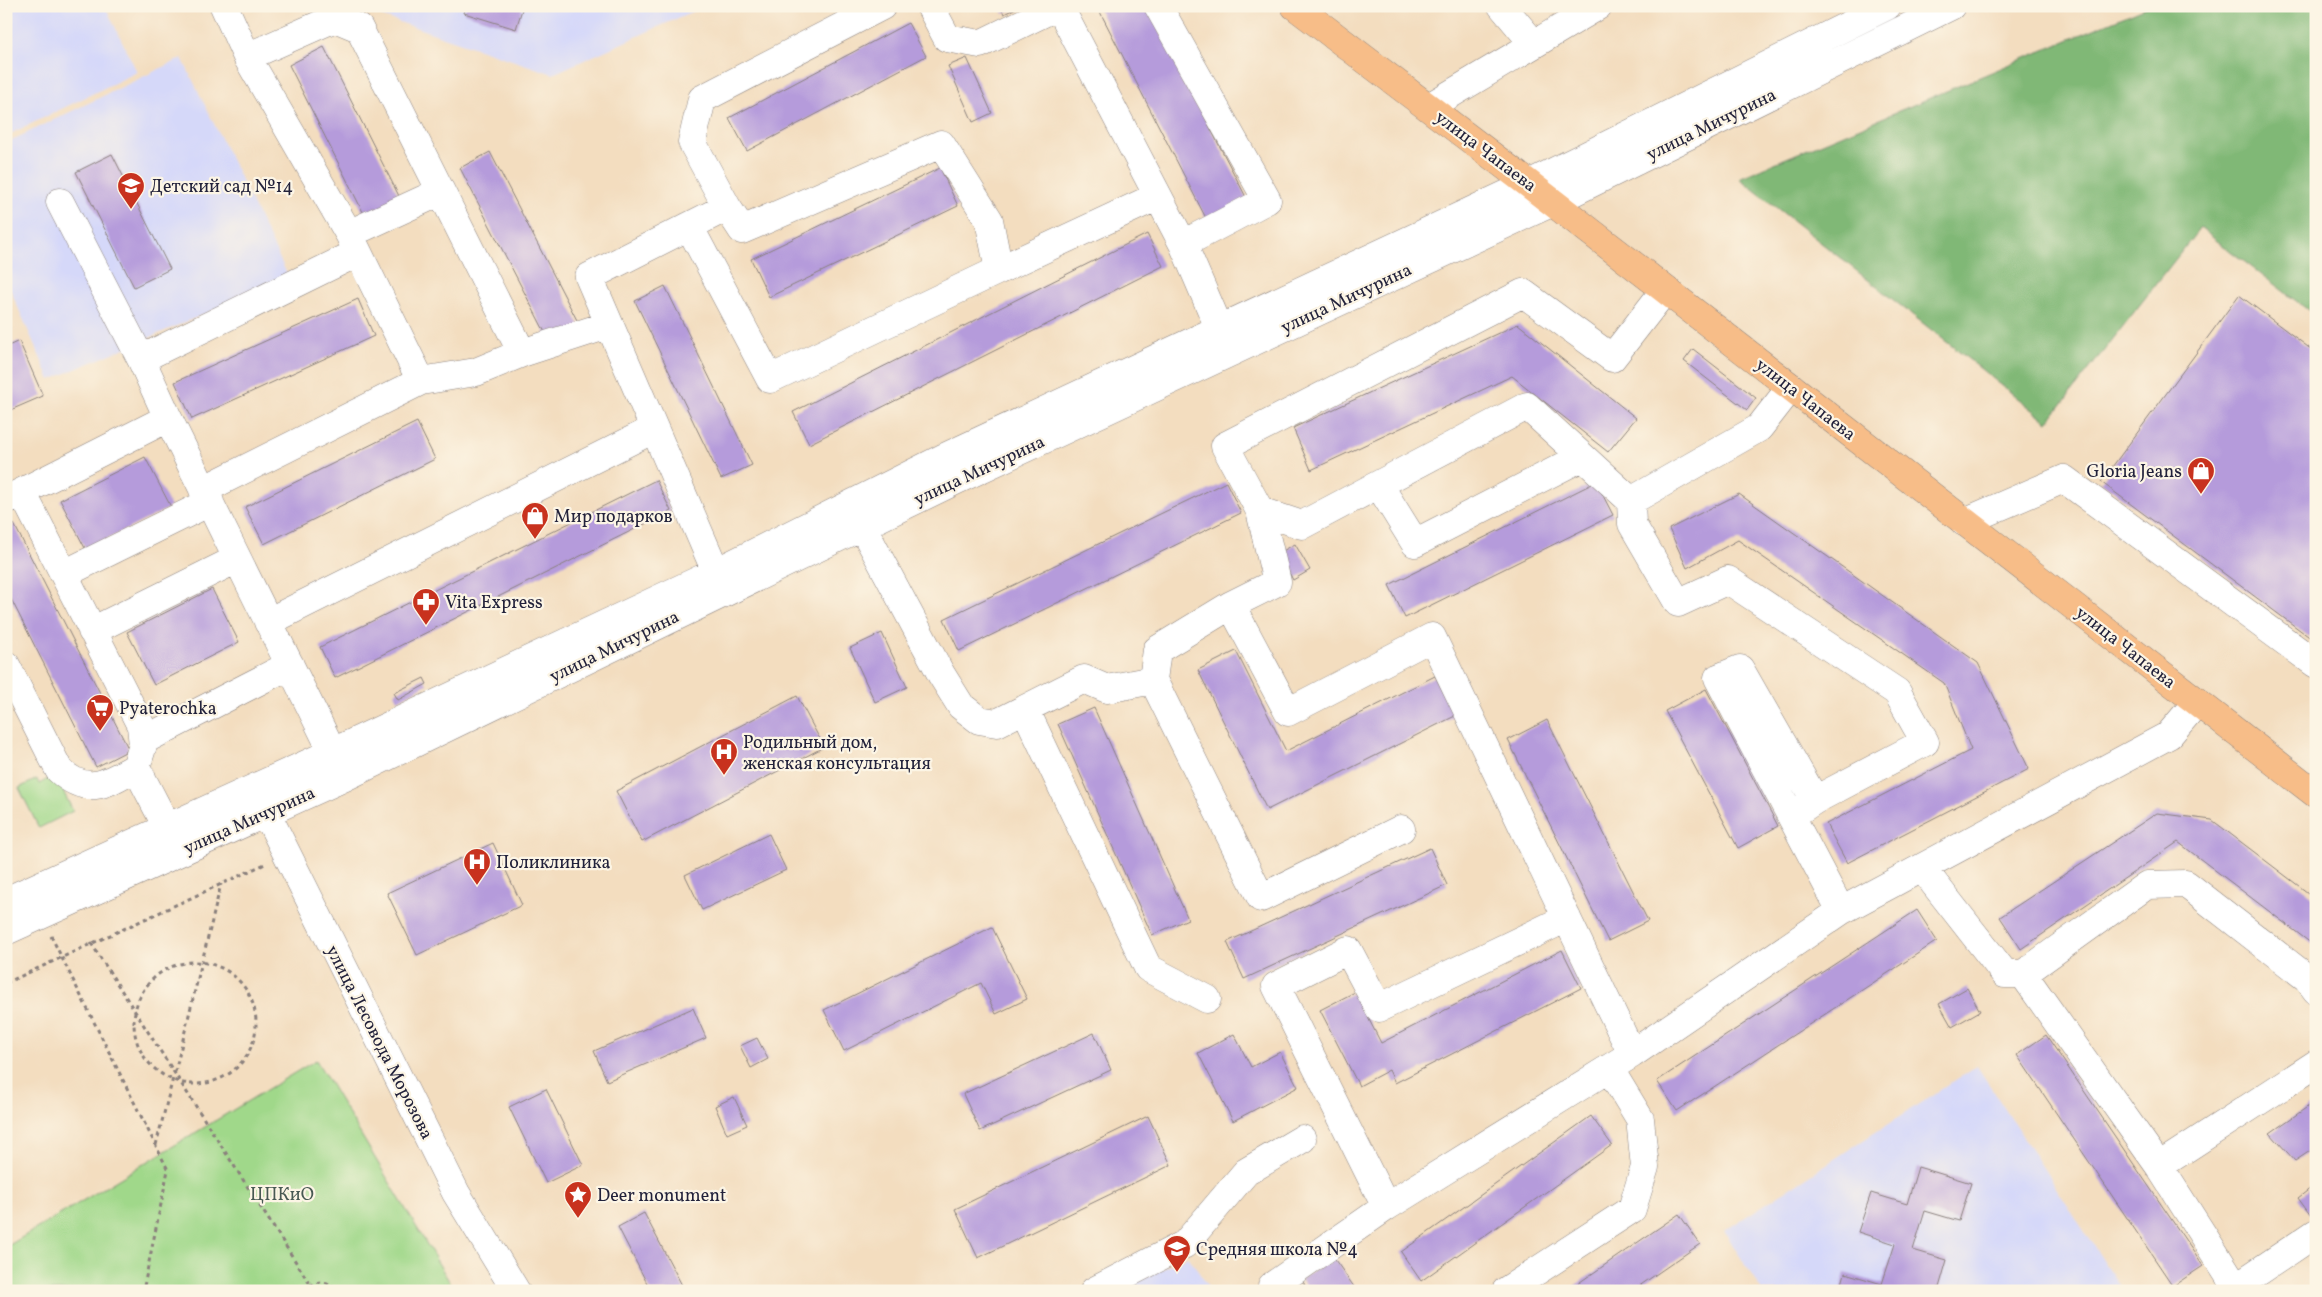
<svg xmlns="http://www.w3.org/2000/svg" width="2322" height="1297" font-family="Vollkorn,serif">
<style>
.built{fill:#d5d8f9}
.green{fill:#a0d88a;stroke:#617d62}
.forest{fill:#80b876;stroke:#516d58}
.building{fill:#b59bdb}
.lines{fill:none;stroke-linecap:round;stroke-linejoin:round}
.minor-casing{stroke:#8a807d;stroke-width:29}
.major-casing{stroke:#8a807d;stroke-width:29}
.path{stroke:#8a807d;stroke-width:3;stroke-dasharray:4 4;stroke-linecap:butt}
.minor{stroke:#fff;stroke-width:28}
.major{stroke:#f7bd88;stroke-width:28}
.labels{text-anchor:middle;stroke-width:4.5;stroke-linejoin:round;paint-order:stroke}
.street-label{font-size:18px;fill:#22223b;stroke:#fcf5e5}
.poi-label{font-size:18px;fill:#22223b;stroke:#fcf5e5;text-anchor:start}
.park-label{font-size:18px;fill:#485953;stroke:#fcf5e5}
</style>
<rect width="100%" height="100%" fill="#fcf5e5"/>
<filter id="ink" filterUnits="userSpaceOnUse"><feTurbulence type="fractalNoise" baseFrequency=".02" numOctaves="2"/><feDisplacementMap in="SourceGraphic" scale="10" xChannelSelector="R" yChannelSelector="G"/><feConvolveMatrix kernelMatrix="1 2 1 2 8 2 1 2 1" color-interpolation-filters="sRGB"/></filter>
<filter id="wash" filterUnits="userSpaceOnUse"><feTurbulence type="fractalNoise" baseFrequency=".0096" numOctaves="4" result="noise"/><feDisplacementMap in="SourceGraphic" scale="20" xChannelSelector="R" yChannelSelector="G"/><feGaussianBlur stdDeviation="1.12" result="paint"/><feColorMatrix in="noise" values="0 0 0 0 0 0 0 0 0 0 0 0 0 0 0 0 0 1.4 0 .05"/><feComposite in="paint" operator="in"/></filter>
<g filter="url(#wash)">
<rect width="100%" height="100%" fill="#f3ddbf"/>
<path class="built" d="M6,6h99l32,66 -131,64z
M352,6h353l-152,68z
M182,58l107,220 -239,102 -44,-100v-137z
M1977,1066l146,225h-361l-38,-60z
M1188,1256l23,35h-92z"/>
<path class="green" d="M53,776l5,5 15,30 -34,17 -20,-40 18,-9 2,5z
M316,1060l139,231h-449v-44z"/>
<path class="forest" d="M2149,6h167v310l-116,-88 -152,194 -309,-244z"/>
<g id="blocks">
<path class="building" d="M466,6h57l-7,23 -52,-16z
M1000,6h20l-16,8z
M1097,6h50l101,195 -40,21z
M908,23l18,33 -179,95 -18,-33z
M324,47l79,157 -35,18 -79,-157z
M967,58l25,55 -19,9 -25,-56z
M490,152l90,174 -30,16 -90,-174z
M112,154l58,115 -36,18 -58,-115z
M940,168l18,38 -189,91 -18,-38z
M1147,234l16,32 -354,178 -16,-32z
M665,286l87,179 -31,14 -86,-178z
M2239,295l77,58v289l-215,-160z
M358,299l16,37 -182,83 -17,-37z
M1518,324l118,94 -28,34 -96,-76 -201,94 -18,-42z
M19,341l24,55 -37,16v-65z
M1693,349l63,49 -9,12 -63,-49z
M417,422l18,37 -171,85 -19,-37z
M145,457l26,50 -85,43 -26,-50z
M656,480l15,31 -336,167 -15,-31z
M1226,482l15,31 -282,138 -15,-32z
M1596,482l17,33 -208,103 -16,-33z
M1739,494l239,169 51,106 -182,94 -21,-39 145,-74 -27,-67 -206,-143 -51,28 -18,-39z
M14,524l115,226 -33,17 -90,-178v-61z
M1295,544l15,26 -17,10 -14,-27z
M212,589l27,53 -85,43 -27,-53z
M882,633l25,54 -32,15 -25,-54z
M1236,651l50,100 149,-75 20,40 -188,94 -69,-140z
M424,678l3,6 -29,16 -4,-7z
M1706,689l72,137 -40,22 -73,-137z
M797,696l27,51 -182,95 -26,-51z
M1094,708l94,211 -36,16 -94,-211z
M1547,720l101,201 -40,20 -100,-201z
M2157,813l55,7 104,79v48l-138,-105 -157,107 -21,-32z
M769,834l17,36 -84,40 -17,-35z
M493,843l29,62 -105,50 -30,-62z
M1430,848l17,37 -203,94 -17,-37z
M1917,910l20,31 -260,170 -20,-30z
M992,927l35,72 -31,15 -15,-31 -137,68 -20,-41z
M1562,950l19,38 -186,95 -6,-13 -30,16 -39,-76 35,-18 26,51z
M1967,988l13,23 -28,16 -13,-23z
M693,1008l13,30 -99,43 -13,-30z
M1094,1033l17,37 -131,61 -17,-37z
M1234,1034l17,33 29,-15 18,35 -65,34 -35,-68z
M2046,1035l157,231 -30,20 -156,-231z
M757,1038l11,21 -17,9 -11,-22z
M546,1089l37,76 -37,18 -37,-76z
M734,1097l13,28 -20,9 -12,-28z
M2316,1101v46l-21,14 -25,-28z
M1148,1116l23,49 -193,93 -23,-49z
M1591,1116l21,29 -191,136 -20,-29z
M1918,1167l53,16 -12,38 -34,-10 -12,39 34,10 -9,31h-98l5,-18 37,11 13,-40 -37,-12 13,-39 36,11z
M2316,1184v29l-5,3 -13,-18z
M644,1213l41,78h-34l-33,-64z
M1679,1214l21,30 -68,47h-65z
M1333,1257l24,34h-48l-8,-12z"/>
</g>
</g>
<g filter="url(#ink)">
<use href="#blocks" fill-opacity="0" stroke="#8a807d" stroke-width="1"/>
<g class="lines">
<defs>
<path id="minor" d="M224,6l23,51 88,-39 24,10 163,325 86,-28
M930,6l17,32 33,6 78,-38
M1059,6l124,238
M1158,6l109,194 -84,44 37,86
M1502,6l31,37
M247,57l102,177 91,-42
M1429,107l169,-101
M60,202l81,157
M689,226l81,153 229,-109 -10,-50 -48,-76 -199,86 -15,-23
M350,236l71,145
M999,270l159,-74
M1665,290l-53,68 -89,-65 -298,153 35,65 42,14 225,-119 104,95 128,-73 32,-41
M1379,485l36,58 167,-86
M203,490l218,-109 55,-9 46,-19
M6,500l162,-82
M1631,501l1,23 46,79 50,-23 169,112 28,50 -110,58 -24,16 50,95 328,-176 28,-33
M1260,511l17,71 -46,23 57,107 144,-75 200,417 209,-143
M1964,522l100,-43 252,185
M862,526l79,148 20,32 18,14 18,3 87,-44 23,10 46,-9
M716,572l-127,-295 138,-70 -35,-65 10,-43 180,-93
M64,574l146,-72
M1231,605l-74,45 -4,30 108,218 140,-69
M268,622l386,-193
M92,631l145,-72
M6,665l53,105c29,27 48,13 77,-3l7,-22 -2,-19 -119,-234
M1025,709l123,259 59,31
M144,740l146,-75
M136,767l31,60
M341,769l-173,-351 -27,-59 216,-106
M259,798l197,395 60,98
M1791,816l-73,-138 22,-9 75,131
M1922,868l83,106h18l124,-89 39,-1 121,94 9,12
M6,901l327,-149 383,-180 227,-114 586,-274 358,-178
M1567,918l-188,90 -31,-58 -72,36 110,221 246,-153
M6,931l339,-154 610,-296 598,-279 398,-196
M2023,974l136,192
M2236,1287l-77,-121 157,-102
M1094,1291l91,-47 61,-72 56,-33
M1276,1291l-4,-5 114,-79
M1506,1291l126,-82 13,-42 -5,-48 -31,-51
M2230,1291l86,-58"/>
<path id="major" d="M1295,6l234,178 787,610"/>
</defs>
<use href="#minor" class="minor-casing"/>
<use href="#major" class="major-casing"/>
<path class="path" d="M51,936l117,234 -25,121
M91,943l219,341
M134 1023a61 61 0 1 1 122 0a61 61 0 1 1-122 0Z
M6,983l261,-120
M175,1072l46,-188
M156,1145l17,-67
M304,1291c10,-12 24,-12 34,0"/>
<use href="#minor" class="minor"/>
<use href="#major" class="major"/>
</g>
</g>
<defs>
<symbol id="school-pin" viewBox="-11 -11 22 30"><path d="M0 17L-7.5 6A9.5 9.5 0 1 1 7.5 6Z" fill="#c8321e" stroke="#fcf5e5"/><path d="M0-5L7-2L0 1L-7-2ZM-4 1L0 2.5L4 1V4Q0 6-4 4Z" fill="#fff"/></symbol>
<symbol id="shop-pin" viewBox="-11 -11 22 30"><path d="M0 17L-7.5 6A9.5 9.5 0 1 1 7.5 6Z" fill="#c8321e" stroke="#fcf5e5"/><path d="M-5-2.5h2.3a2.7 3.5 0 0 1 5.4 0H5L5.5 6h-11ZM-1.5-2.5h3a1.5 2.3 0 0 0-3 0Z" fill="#fff"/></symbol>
<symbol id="pharmacy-pin" viewBox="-11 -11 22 30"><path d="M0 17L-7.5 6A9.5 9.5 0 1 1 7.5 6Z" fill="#c8321e" stroke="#fcf5e5"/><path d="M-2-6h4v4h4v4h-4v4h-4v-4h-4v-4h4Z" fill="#fff"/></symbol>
<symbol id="supermarket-pin" viewBox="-11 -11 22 30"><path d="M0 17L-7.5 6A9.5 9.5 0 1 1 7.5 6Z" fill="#c8321e" stroke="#fcf5e5"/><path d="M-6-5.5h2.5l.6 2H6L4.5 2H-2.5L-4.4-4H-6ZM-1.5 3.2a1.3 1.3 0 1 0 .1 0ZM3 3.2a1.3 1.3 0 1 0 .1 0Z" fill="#fff"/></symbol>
<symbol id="hospital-pin" viewBox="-11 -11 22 30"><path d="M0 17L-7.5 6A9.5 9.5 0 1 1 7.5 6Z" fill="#c8321e" stroke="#fcf5e5"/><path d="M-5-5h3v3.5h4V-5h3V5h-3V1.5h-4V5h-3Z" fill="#fff"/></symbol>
<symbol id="sight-pin" viewBox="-11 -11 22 30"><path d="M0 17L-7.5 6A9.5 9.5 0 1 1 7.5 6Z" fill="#c8321e" stroke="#fcf5e5"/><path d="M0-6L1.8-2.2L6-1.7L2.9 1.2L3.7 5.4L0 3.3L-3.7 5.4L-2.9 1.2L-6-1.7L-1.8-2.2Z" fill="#fff"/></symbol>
</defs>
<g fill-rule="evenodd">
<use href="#school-pin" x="115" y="170" width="32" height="43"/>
<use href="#shop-pin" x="2185" y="455" width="32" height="43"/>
<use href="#shop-pin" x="519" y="500" width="32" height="43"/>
<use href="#pharmacy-pin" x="410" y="586" width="32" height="43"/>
<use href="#supermarket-pin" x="84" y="692" width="32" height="43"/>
<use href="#hospital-pin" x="708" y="736" width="32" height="43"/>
<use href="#hospital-pin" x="461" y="846" width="32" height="43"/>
<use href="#sight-pin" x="562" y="1179" width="32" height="43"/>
<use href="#school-pin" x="1161" y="1233" width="32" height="43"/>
</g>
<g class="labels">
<g class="street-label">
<text transform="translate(1711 124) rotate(-26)" y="6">улица Мичурина</text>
<text transform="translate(1486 151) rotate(37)" y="6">улица Чапаева</text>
<text transform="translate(1346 298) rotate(-25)" y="6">улица Мичурина</text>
<text transform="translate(1806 399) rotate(38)" y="6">улица Чапаева</text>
<text transform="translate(979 470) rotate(-25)" y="6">улица Мичурина</text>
<text transform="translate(614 646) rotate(-26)" y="6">улица Мичурина</text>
<text transform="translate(2126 647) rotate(38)" y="6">улица Чапаева</text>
<text transform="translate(249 820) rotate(-24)" y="6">улица Мичурина</text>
<text transform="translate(380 1042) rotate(63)" y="6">улица Лесовода Морозова</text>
</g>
<g class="poi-label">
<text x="150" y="192">Детский сад №14</text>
<text x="2182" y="477" text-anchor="end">Gloria Jeans</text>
<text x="554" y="522">Мир подарков</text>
<text x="445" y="608">Vita Express</text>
<text x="119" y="714">Pyaterochka</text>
<text x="743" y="748">Родильный дом,<tspan x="743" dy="21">женская консультация</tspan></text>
<text x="496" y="868">Поликлиника</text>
<text x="597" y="1201">Deer monument</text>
<text x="1196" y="1255">Средняя школа №4</text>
</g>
<g class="park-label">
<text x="282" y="1200">ЦПКиО</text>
</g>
</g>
<rect width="2322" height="1297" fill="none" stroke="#fcf5e5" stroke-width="25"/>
</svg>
